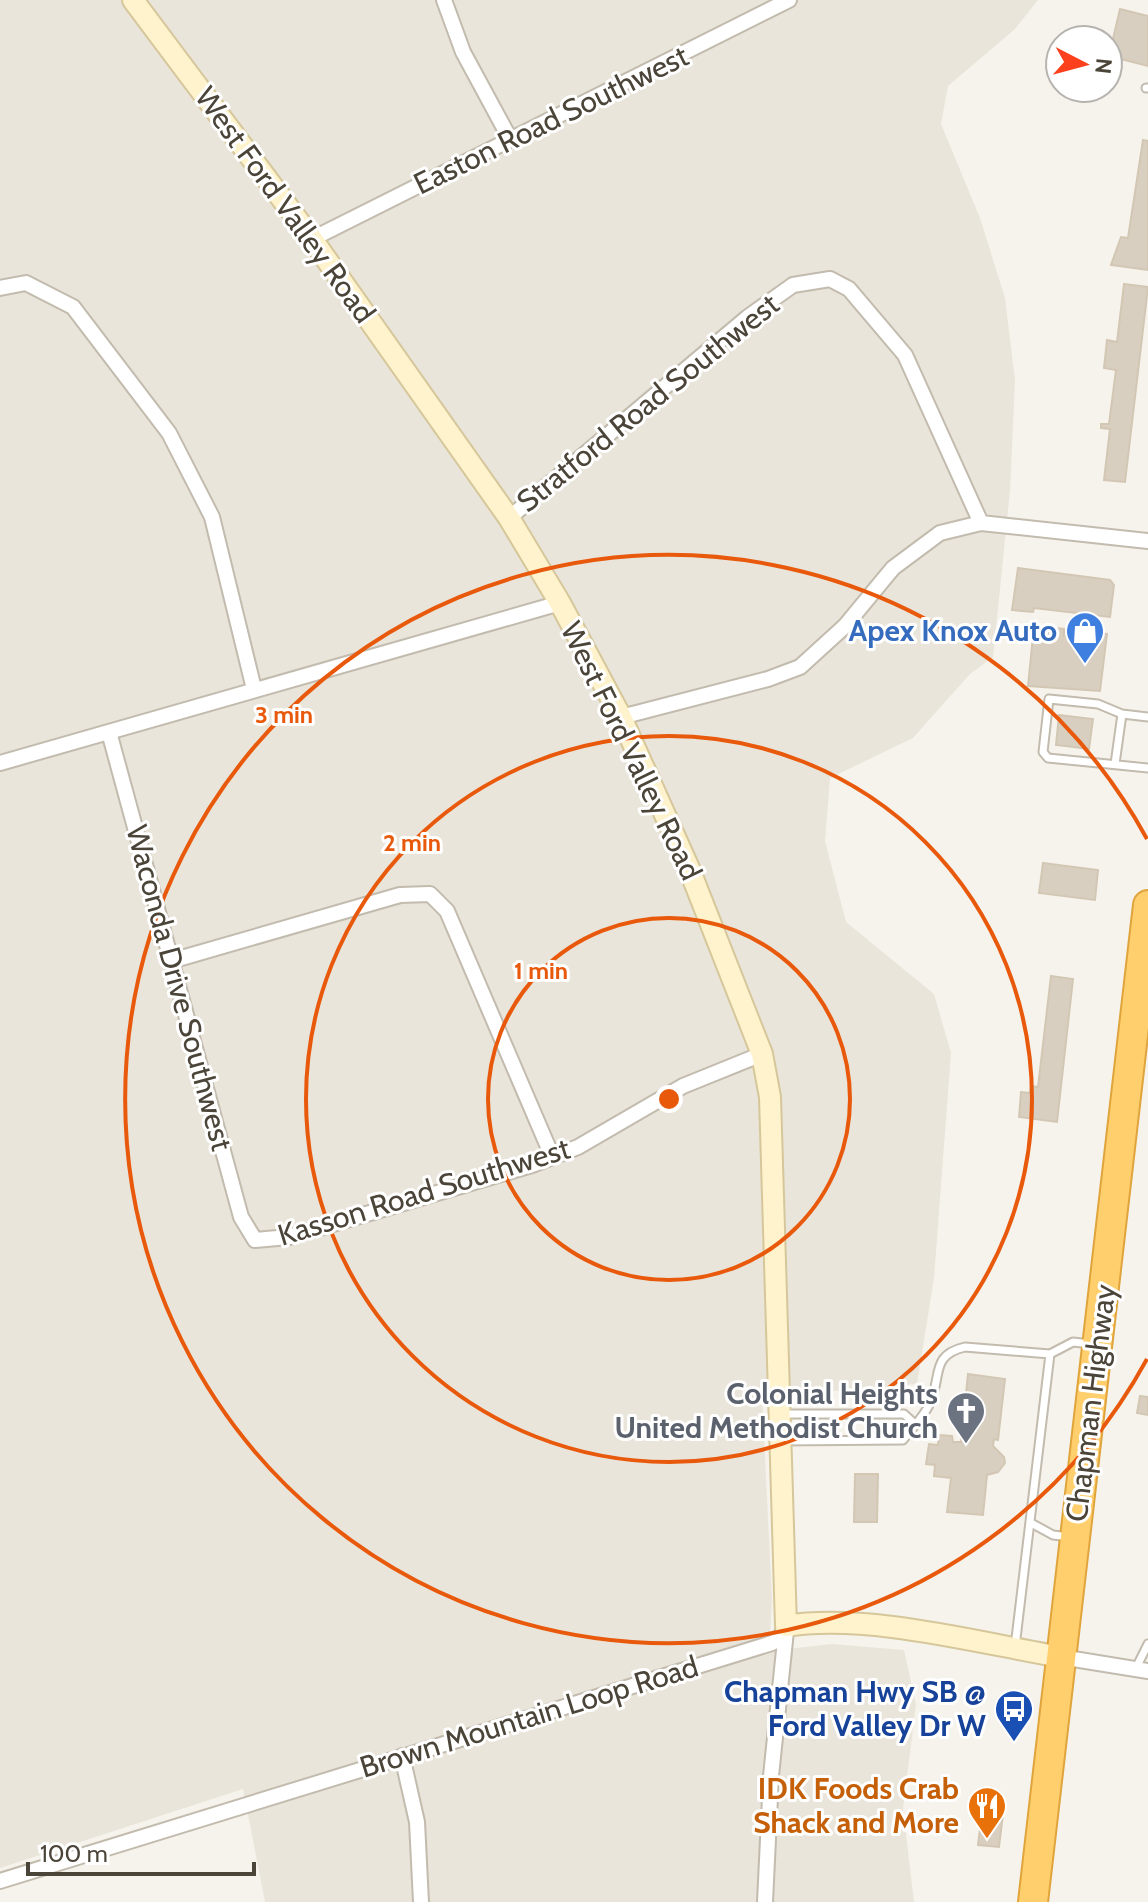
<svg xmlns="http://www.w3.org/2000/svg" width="1148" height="1902" font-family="Cabin,sans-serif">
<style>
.residential{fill:#eae5da}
.building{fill:#d8cfc1;stroke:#d3c7b4;stroke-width:2}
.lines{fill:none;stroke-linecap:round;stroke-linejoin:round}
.lane-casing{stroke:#c2bbae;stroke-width:11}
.street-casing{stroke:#c2bbae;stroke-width:18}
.secondary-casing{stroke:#d6c79b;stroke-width:24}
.highway-casing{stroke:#e0a43c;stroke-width:32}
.lane{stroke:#fff;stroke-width:7}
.street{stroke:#fff;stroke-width:14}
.secondary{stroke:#fff3cd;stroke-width:20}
.highway{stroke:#ffcf6e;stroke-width:28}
.ring{fill:none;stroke:#e8590c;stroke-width:4}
.labels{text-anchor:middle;stroke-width:6;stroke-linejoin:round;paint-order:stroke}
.street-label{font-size:30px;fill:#4b4439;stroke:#fff}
.shop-label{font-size:30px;font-weight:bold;fill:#366cbe;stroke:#fff;text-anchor:end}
.worship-label{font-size:30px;font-weight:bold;fill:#5b616d;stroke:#fff;text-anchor:end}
.transit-label{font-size:30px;font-weight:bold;fill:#164399;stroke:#fff;text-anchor:end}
.food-label{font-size:30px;font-weight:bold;fill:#c56008;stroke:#fff;text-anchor:end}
.centre{fill:#e8590c;stroke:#fff;stroke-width:4}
.ring-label{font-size:24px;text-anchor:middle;font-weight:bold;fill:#e8590c;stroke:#fff;stroke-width:6;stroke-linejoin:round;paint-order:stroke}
</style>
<rect width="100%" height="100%" fill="#f6f3ec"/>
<path class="residential" d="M0,0h1038l-23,29 -67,57 -7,38 39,94 25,80 10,82 -5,111 -17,166 -23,17 -57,64 -83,40 -5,63 21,81 88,72 17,59 -17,225 -17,106 -155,13 10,202 -3,52 63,-7 72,6 12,55 -13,104 11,93h-649l-22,-113 -243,79z"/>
<path class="building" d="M1120,9l28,7v50l-39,-10z
M1143,140l5,1v129l-37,-5 10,-28 7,1z
M1124,284l24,3 -23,195 -21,-2 6,-51 -9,-1v-4h8l7,-54 -12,-2 3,-28 10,2z
M1018,568l92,12 4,5 -4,32 -76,-9 -1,4 -21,-2z
M1034,626l30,3v7l19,2 1,-6 23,2 -7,57 -72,-5z
M1059,715l34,4 -4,30 -33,-4z
M1043,863l55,7 -3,30 -56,-7z
M1051,976l22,3 -16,143 -38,-5 2,-25 9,1 1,-7 7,1z
M968,1374l37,5 -7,61 -4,-1 -1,7 11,11 1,6 -7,9 -11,3 -4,40 -36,-3 4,-34 -17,-2 1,-11 -9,-1 3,-20 9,1 1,-10 13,1 1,6h8z
M1140,1396l8,1v18l-11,-2z
M855,1474h23l-1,48h-23z
M983,1804l21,2 -5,41 -21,-2z"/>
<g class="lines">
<defs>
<path id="lane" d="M1146,88h2
M1148,717l-26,-3 -24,-10 -49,-5 -6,53 5,6 100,10
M1115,764l7,-50
M781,1414h123l11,10
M781,1441l122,-1c9,-12 21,-23 27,-37 12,-26 0,-48 35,-56l85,7
M1031,1523l22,12 17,2
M1015,1647l35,-293 23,-12 18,2
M1136,1668l12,-24"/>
<path id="street" d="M444,0l19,52 47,87
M312,239l477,-239
M0,288l26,-5 47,24 96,126 43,84 42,172
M509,518l239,-201 45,-32 37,-6 19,10 56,66 76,168
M621,717l147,-38 32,-12 45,-41 48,-58 47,-35 41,-10 167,18
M109,732l132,485 14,23 34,-3 246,-73 43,-17 105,-61 79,-32
M0,763l560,-160
M171,961l229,-66 30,-1 17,17 105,245
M1061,1657l87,14
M402,1756l15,66 4,80
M0,1881l772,-238 7,-4 7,-13
M765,1902l6,-126 15,-145"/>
<path id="secondary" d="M133,0l179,239 197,279 51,85 61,114 67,149 74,188 8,43 16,529c82,-13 193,17 275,31"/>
<path id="highway" d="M1033,1902l115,-997"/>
</defs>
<use href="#lane" class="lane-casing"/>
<use href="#street" class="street-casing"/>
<use href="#secondary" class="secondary-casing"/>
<use href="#highway" class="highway-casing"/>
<use href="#lane" class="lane"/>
<use href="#street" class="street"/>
<use href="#secondary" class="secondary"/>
<use href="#highway" class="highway"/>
</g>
<g class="ring">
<circle cx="669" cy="1099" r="181"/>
<circle cx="669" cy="1099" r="363"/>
<path d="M1147 1359A544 544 0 1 1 1147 839"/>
</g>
<defs>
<symbol id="shop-pin" viewBox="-11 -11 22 30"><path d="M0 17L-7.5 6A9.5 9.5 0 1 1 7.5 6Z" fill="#3f7fe0" stroke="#fff"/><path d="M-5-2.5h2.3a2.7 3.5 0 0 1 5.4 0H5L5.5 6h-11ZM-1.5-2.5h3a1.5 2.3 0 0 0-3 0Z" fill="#fff"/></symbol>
<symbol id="church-pin" viewBox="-11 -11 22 30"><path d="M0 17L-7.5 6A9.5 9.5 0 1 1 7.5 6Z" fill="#6b7280" stroke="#fff"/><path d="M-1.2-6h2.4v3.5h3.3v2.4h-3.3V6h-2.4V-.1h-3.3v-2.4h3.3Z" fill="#fff"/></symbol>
<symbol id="bus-pin" viewBox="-11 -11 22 30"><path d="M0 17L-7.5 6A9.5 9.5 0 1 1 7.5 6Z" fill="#1a4fb4" stroke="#fff"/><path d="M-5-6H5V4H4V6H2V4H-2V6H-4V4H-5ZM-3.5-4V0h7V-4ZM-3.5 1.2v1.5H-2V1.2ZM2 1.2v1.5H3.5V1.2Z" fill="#fff"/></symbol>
<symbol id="restaurant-pin" viewBox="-11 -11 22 30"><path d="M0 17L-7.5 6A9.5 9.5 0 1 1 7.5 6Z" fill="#e8710a" stroke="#fff"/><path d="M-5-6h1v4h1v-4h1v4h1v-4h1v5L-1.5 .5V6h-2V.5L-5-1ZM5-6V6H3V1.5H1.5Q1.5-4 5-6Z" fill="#fff"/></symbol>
</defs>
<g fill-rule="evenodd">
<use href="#shop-pin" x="1063" y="609" width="44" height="60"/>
<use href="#church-pin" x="944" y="1389" width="44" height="60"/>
<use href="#bus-pin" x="992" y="1687" width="44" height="60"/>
<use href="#restaurant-pin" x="965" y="1784" width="44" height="60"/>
</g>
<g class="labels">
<g class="street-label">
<text transform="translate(551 120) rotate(-26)" y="10">Easton Road Southwest</text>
<text transform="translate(285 205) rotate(54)" y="10">West Ford Valley Road</text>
<text transform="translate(648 403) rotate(-39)" y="10">Stratford Road Southwest</text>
<text transform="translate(631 751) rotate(64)" y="10">West Ford Valley Road</text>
<text transform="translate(179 988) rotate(75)" y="10">Waconda Drive Southwest</text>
<text transform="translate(424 1192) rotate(-17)" y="10">Kasson Road Southwest</text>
<text transform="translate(1091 1403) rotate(-83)" y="10">Chapman Highway</text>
<text transform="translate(529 1717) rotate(-17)" y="10">Brown Mountain Loop Road</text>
</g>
<g class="shop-label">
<text x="1057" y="641">Apex Knox Auto</text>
</g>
<g class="worship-label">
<text x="938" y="1404">Colonial Heights<tspan x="938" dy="34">United Methodist Church</tspan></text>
</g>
<g class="transit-label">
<text x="986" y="1702">Chapman Hwy SB @<tspan x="986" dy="34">Ford Valley Dr W</tspan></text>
</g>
<g class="food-label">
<text x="959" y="1799">IDK Foods Crab<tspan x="959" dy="34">Shack and More</tspan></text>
</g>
</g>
<circle cx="669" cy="1099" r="12" class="centre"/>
<g class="ring-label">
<text x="284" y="723">3 min</text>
<text x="412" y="851">2 min</text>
<text x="541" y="979">1 min</text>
</g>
<g transform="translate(1084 64) rotate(96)"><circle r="38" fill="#ffffff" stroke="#b7b4b0" stroke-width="2"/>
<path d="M0-6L14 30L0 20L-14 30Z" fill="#fc3f1d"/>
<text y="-12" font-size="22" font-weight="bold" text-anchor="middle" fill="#4b4439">N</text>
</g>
<path d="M28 1862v12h226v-12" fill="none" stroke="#4b4439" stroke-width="4"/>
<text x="40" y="1862" font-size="24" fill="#4b4439" stroke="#ffffff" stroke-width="6" paint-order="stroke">100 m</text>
</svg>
